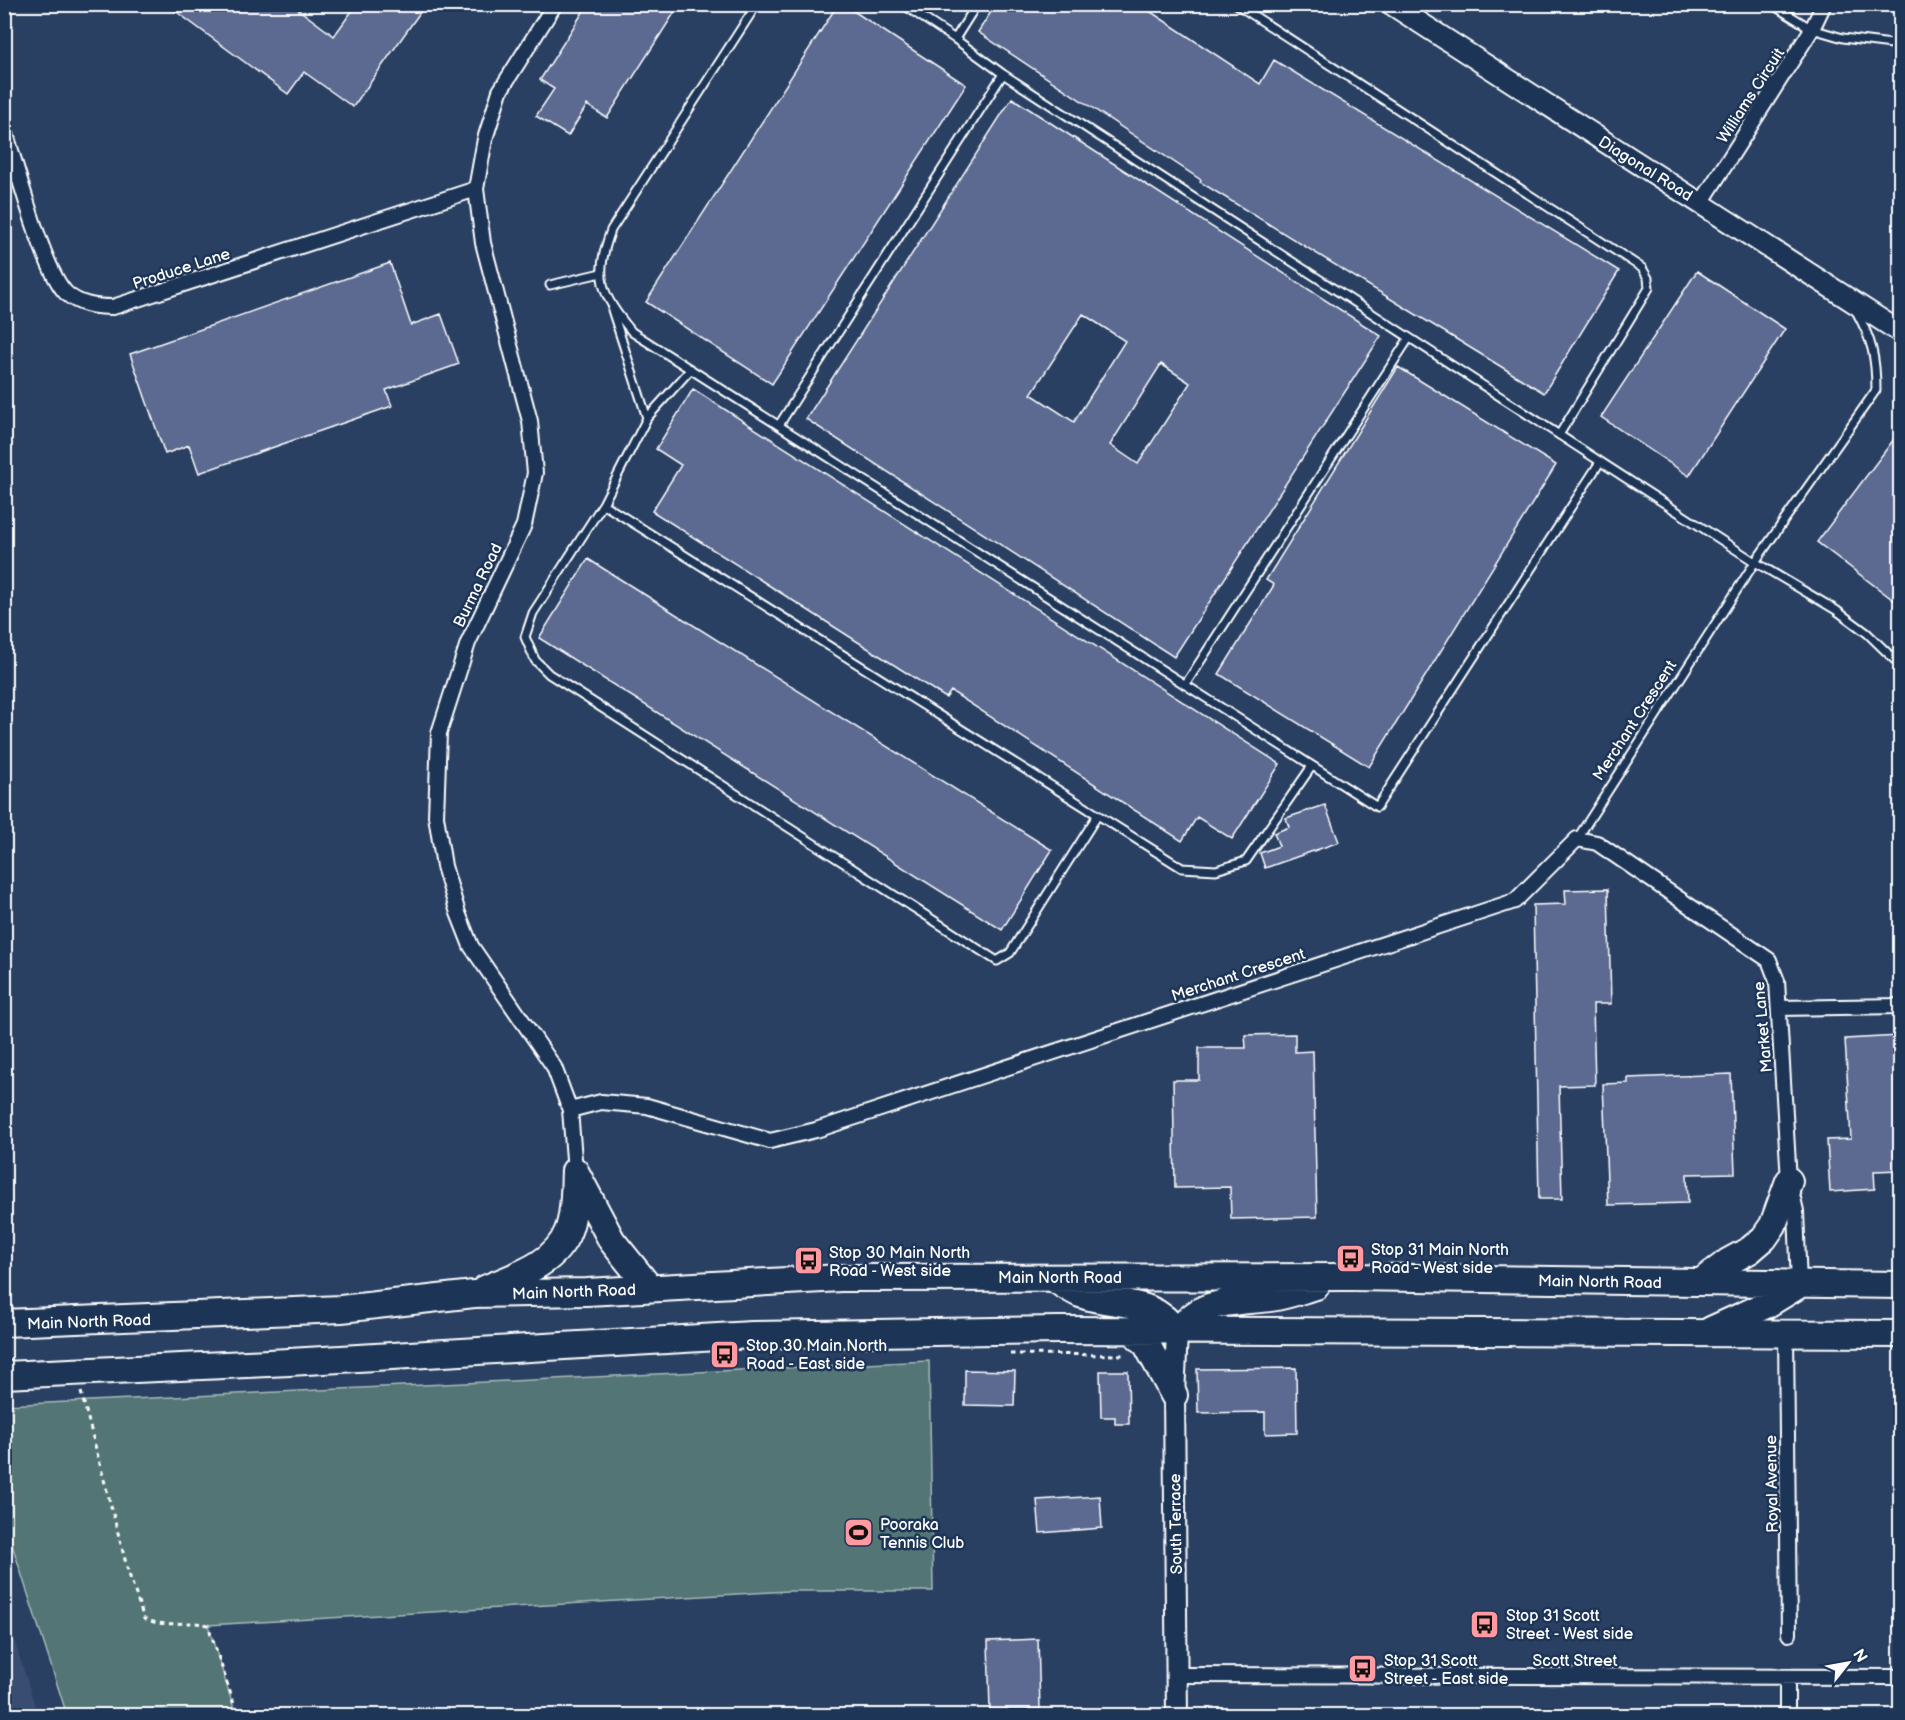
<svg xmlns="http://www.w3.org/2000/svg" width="1905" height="1720" font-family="'Balsamiq Sans',sans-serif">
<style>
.built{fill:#384d71}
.green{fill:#527474;stroke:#a8baba;stroke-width:1.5}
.building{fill:#5b6a92;stroke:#fff;stroke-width:1.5;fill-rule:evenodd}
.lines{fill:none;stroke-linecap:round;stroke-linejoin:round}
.lane-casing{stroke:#fff;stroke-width:11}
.street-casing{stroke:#fff;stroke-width:18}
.secondary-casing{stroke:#fff;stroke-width:24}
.highway-casing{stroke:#fff;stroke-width:30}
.path{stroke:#fff;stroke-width:3;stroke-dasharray:4.5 4.5;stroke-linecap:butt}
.lane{stroke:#1d3557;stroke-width:7}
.street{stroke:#1d3557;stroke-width:14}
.secondary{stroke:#1d3557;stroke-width:20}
.highway{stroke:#1d3557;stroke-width:26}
.labels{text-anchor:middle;stroke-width:5;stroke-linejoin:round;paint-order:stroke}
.street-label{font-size:16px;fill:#fff;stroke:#1d3557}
.poi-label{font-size:16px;fill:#fff;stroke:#1d3557;text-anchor:start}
</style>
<rect width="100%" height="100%" fill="#294063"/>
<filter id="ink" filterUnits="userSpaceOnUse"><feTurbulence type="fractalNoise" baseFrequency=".0167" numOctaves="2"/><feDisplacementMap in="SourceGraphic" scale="12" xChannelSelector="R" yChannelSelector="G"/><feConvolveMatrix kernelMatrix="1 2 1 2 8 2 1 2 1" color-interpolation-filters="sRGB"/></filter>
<g filter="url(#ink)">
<path class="built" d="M5,1611l33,104h-33z"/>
<path class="green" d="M929,1361l4,230h-145l-580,34 28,90h-169l-62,-192v-118z"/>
<path class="building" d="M166,4h125l43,32 23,-32h69l-73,103 -49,-35 -16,22z
M588,4h92l-73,114 -20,-13 -19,31 -32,-20 18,-27 -14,-9z
M838,4h5l123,81 -194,299 -126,-82z
M996,4h143l121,80 14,-24 345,211 -75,122 -344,-211 1,-2 -223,-148z
M1012,98l369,238 -207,321 -368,-238zM1083,314l42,27 -51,81 -43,-28zM1161,364l29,19 -52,81 -28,-19z
M390,263l21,62 30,-11 18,50 -73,26 6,16 -193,67 -10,-28 -24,9 -35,-100z
M1697,271l88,58 -96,147 -88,-59z
M1398,367l158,98 -187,302 -150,-93 55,-89 -8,-5z
M693,389l587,375 -48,75 -35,-22 -15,24 -231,-150 -5,7 -294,-187 29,-46 -25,-16z
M1900,431v174l-83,-63z
M588,559l464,291 -50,80 -463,-292z
M1325,805l14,37 -74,26 -5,-15 19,-7 -5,-13 15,-6 -3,-9z
M1608,889l3,115h-18l2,81 -36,1 3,113h-23l-6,-294 33,-1 -1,-14z
M1295,1034v18l18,-1 4,166 -86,2 -1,-32 -55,1 -2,-108h26v-32h47l-1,-13z
M1900,1036v134l-26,1 1,18 -45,3 -3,-52 24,-1 -6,-100z
M1731,1074l4,99 -48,1 1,29 -80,2 -5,-121 25,-1v-5z
M1296,1368l1,65 -32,1v-22l-67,1 -1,-44z
M965,1370l50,1 -1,35 -49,-1z
M1100,1371h28l1,53h-14v-7h-14z
M1100,1496l2,32 -62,5 -3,-33z
M1038,1639l2,70 -50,1 -2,-69z"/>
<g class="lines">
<defs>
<path id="lane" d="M757,4l-146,226c-17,48 -11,63 21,102l745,475 223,-345
M902,4l53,35 48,35 752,488 81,48 31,23 33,32
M1236,4l406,264 6,10 1,10 -90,147
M1771,4l41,25 31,9 57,7
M955,39l22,-35
M550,285l51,-12
M612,310l35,108 -44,86 -70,109 -8,24 10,23 14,14 448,287 13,-8 87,-137
M647,418l44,-49
M779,425l224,-351
M603,504l579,364 34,2 30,-9 66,-95
M1185,685l224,-347
M1577,839l178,-277 121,-172c0,-33 -4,-50 -20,-79"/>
<path id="street" d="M555,4l-55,87 -15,48 -9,50 7,54 47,178 5,52 -11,52 -56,118 -29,90 -3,83 8,50 14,47 13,33 83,121 16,43 5,61
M4,128c12,36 39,142 62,165 13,12 30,14 47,14l363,-118
M1701,203l111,-174 12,-25
M1779,1008l121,-2
M570,1110l31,-8 46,4 123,35 46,-11 699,-229 62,-62 20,4 172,117 8,21 12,200 7,30 3,74
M1786,1334l3,300
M1177,1675l723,2
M1787,1716v-39"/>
<path id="secondary" d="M1391,4l509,328
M1177,1333l-3,62 3,321"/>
<path id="highway" d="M575,1171l37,70 37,46
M1052,1278c9,5 19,12 28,16 36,14 72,1 97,39
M1701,1282l27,-20 22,-12 14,-12 9,-13 16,-44
M485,1289c30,-13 70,-24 83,-58 7,-17 6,-41 7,-60
M4,1323l337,-14 133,-15 113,-2 254,-14 508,-1 551,8
M1711,1330l55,-25 33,-20
M1134,1332l13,13 27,50
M1177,1333c24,-35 56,-30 93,-35 16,-2 31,-8 46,-12
M4,1375l285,-13 463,-27 306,-5 842,4"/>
</defs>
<use href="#lane" class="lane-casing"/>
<use href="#street" class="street-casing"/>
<use href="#secondary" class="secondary-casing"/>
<use href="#highway" class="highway-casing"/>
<path class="path" d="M1010,1354l117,1
M81,1392l47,179 16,48c25,10 40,0 64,6l30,91"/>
<use href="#lane" class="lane"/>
<use href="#street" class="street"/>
<use href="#secondary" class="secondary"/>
<use href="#highway" class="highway"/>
</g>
</g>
<defs>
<symbol id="bus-square" viewBox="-11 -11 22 22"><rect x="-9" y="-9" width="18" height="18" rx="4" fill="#ff9aa2" stroke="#1d3557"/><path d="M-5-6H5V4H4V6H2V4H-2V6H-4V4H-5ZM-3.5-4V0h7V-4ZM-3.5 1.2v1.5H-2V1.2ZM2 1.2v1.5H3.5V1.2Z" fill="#111"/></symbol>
<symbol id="stadium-square" viewBox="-11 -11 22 22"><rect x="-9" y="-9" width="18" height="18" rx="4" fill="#ff9aa2" stroke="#1d3557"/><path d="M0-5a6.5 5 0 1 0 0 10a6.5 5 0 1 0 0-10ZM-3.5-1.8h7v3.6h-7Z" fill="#111"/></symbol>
</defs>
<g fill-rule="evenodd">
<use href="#bus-square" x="1334" y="1242" width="33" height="33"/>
<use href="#bus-square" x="792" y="1244" width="33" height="33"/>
<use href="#bus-square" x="708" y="1338" width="33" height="33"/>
<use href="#stadium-square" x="842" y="1516" width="33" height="33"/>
<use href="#bus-square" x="1468" y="1608" width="33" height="33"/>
<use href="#bus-square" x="1346" y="1652" width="33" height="33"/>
</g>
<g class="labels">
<g class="street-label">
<text transform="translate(1750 95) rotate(-57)" y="6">Williams Circuit</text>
<text transform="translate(1646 168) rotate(32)" y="6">Diagonal Road</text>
<text transform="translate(181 268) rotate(-18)" y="6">Produce Lane</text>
<text transform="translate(477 585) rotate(-64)" y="6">Burma Road</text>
<text transform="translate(1634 720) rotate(-57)" y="6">Merchant Crescent</text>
<text transform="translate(1238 974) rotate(-18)" y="6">Merchant Crescent</text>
<text transform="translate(1762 1027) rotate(-95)" y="6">Market Lane</text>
<text x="1060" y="1283">Main North Road</text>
<text transform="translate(1600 1281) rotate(1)" y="6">Main North Road</text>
<text transform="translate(574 1291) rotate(-2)" y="6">Main North Road</text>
<text transform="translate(89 1321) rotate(-2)" y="6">Main North Road</text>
<text transform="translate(1771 1484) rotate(-91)" y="6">Royal Avenue</text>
<text transform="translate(1175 1524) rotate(-91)" y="6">South Terrace</text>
<text x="1575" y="1666">Scott Street</text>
</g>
<g class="poi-label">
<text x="1371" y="1255">Stop 31 Main North<tspan x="1371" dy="18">Road - West side</tspan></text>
<text x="829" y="1258">Stop 30 Main North<tspan x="829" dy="18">Road - West side</tspan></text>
<text x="746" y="1351">Stop 30 Main North<tspan x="746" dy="18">Road - East side</tspan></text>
<text x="880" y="1530">Pooraka<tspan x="880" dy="18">Tennis Club</tspan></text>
<text x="1506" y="1621">Stop 31 Scott<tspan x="1506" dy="18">Street - West side</tspan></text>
<text x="1384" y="1666">Stop 31 Scott<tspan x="1384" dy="18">Street - East side</tspan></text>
</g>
</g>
<rect width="1905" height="1720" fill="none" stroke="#1d3557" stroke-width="24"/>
<rect x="12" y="12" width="1881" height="1696" fill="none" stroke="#fff" stroke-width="2" filter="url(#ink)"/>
<g transform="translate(1848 1663) rotate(59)" stroke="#1d3557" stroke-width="4.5" paint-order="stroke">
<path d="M0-4.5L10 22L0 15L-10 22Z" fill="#ffffff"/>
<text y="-9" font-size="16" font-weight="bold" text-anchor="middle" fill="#ffffff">N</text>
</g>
</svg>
